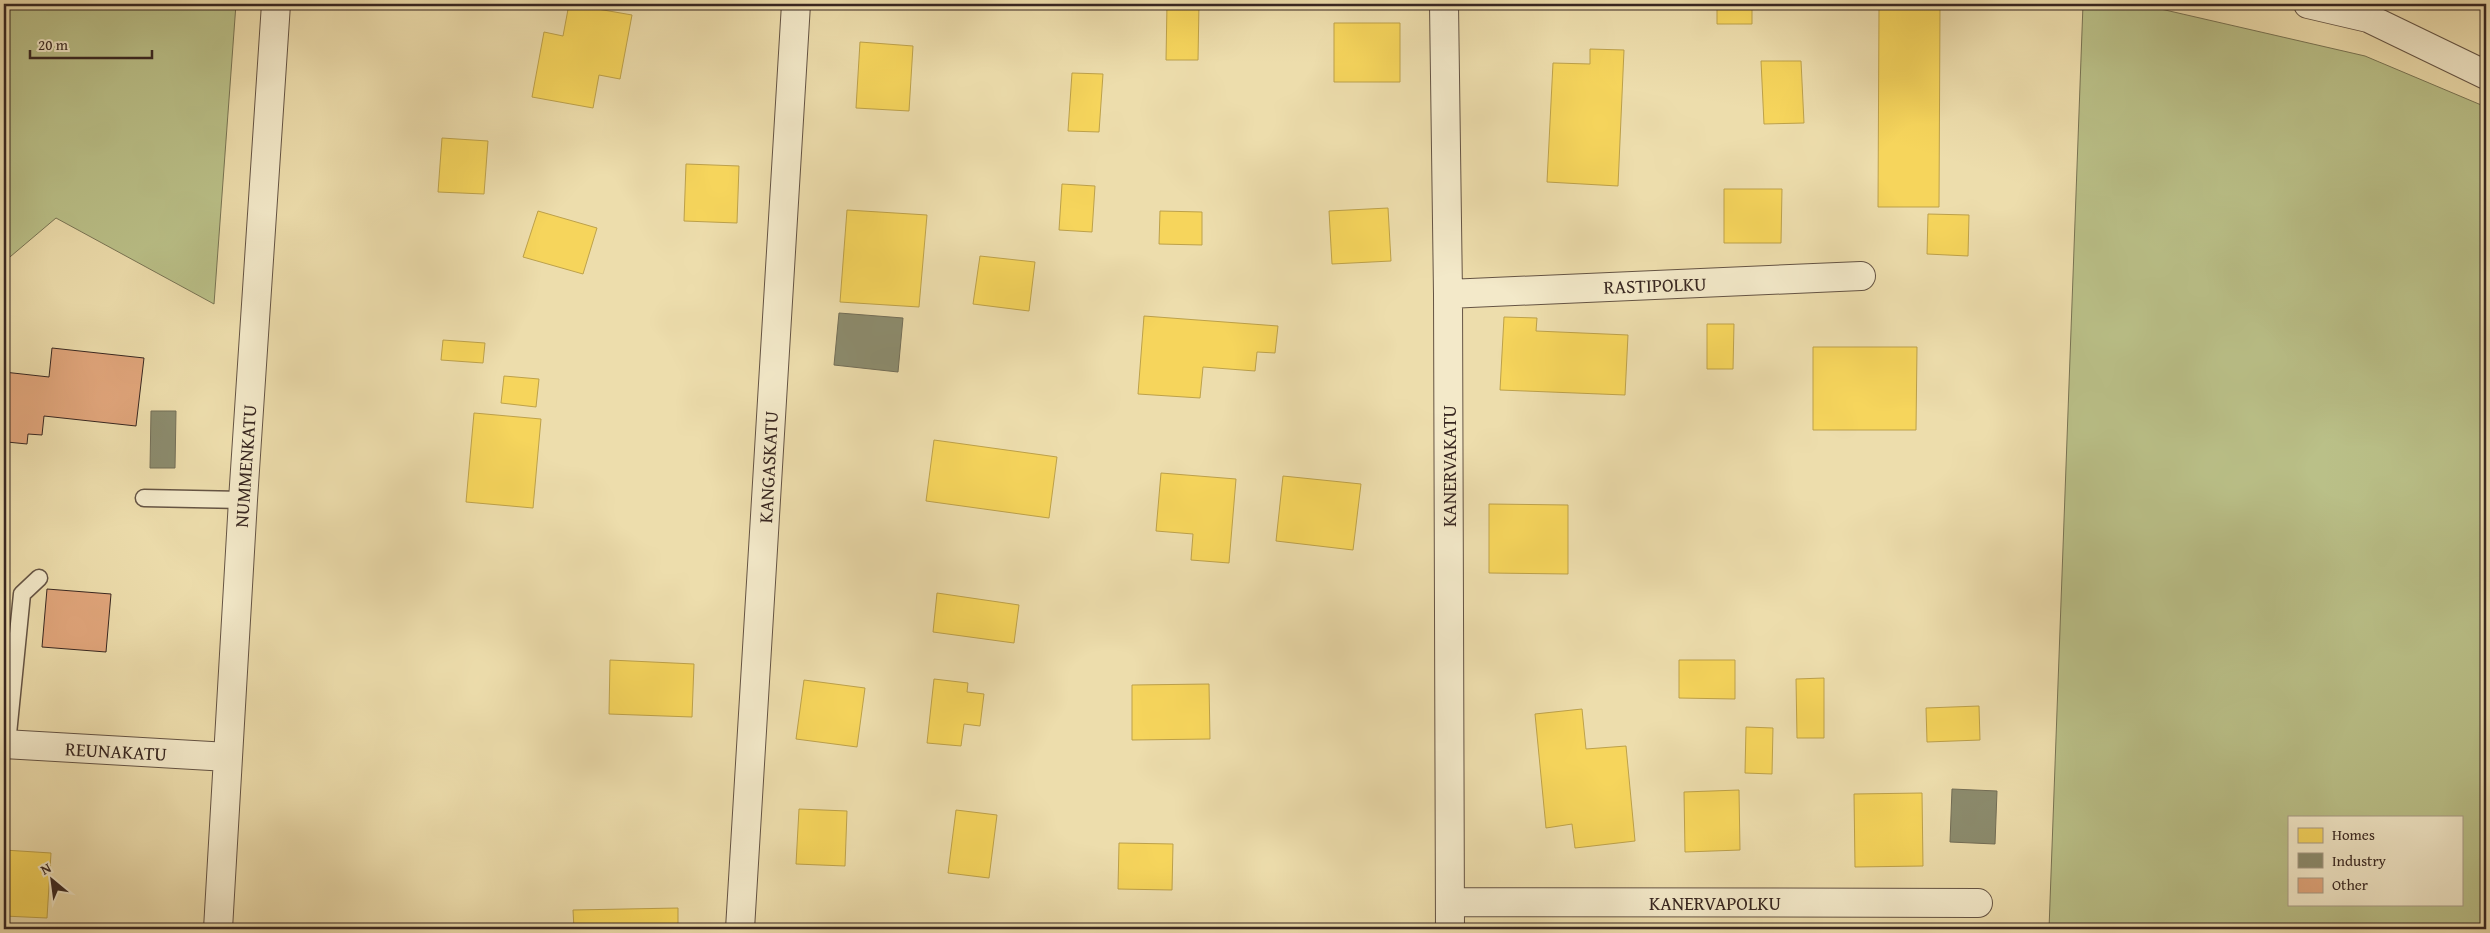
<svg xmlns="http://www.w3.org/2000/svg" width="2490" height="933" font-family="'Gentium Book Plus',serif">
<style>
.green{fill:#bac088;stroke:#797454;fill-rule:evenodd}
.homes{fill:#f6d55c;stroke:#bda14a}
.industry{fill:#8c8c6e;stroke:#736e57}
.building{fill:#e1a67c;stroke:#382721}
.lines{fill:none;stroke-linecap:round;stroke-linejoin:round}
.service-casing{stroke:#655444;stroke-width:19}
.minor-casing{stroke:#655444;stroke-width:30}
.tertiary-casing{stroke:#655444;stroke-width:30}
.path{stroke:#382721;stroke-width:3;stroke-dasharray:4 2.5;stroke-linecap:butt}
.service{stroke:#f3e9c9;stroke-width:16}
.minor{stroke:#f3e9c9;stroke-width:28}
.tertiary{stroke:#f3e9c9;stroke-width:28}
.labels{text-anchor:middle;stroke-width:5;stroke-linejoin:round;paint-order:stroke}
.street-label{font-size:19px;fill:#382721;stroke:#f3e9c9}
</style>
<rect width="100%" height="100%" fill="#edddac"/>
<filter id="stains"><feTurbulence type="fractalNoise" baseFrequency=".004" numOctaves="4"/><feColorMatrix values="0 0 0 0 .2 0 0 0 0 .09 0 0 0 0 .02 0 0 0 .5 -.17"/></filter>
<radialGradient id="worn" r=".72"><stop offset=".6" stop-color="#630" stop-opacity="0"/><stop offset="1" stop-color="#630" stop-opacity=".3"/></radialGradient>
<path class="green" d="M4,4h232l-22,300 -158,-86 -52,44z
M2083,4h56l226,52 121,51v822h-437zM2289,817h172v87h-172z"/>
<path class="homes" d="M569,4l63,11 -12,64 -21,-4 -6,33 -61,-11 12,-65 19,4z
M1167,4h32l-1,56h-32z
M1717,4h35v20h-35z
M1879,6l61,1 -1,200h-61z
M1334,23h66v59h-66z
M860,42l53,4 -4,65 -53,-3z
M1590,49l34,1 -6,136 -71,-4 6,-119 37,1z
M1761,61h40l3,62 -40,1z
M1072,73l31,1 -4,58 -31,-1z
M442,138l46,3 -4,53 -46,-2z
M686,164l53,2 -2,57 -53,-2z
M1062,184l33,2 -3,46 -33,-2z
M1724,189h58l-1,54h-57z
M1388,208l3,53 -59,3 -3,-53z
M847,210l80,5 -8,92 -79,-5z
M538,211l59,17 -14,46 -60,-17z
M1160,211l42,1v33l-43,-1z
M1928,214l41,1 -1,41 -41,-2z
M980,256l55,6 -6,49 -56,-7z
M1144,316l134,10 -3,27 -18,-1 -2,19 -52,-4 -3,31 -62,-4z
M1504,317l33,1 -1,13 92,4 -3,60 -125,-5z
M1707,324h27l-1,45h-26z
M443,340l42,3 -2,20 -42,-3z
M1813,347h104l-1,83h-103z
M504,376l35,3 -3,28 -35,-4z
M474,413l67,6 -8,89 -67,-6z
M934,440l123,17 -8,61 -123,-17z
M1161,473l75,6 -7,84 -38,-3 2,-26 -37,-3z
M1283,476l78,8 -8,66 -77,-9z
M1489,504l79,1v69l-79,-1z
M937,593l82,12 -5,38 -81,-11z
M610,660l84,4 -2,53 -83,-3z
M1679,660h56v39l-56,-1z
M1824,678v60h-27l-1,-59z
M934,679l34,4 -1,9 17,2 -4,32 -16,-2 -3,22 -34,-3z
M804,680l61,8 -8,59 -61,-8z
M1209,684l1,55 -78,1v-55z
M1979,706l1,34 -53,2 -1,-34z
M1582,709l4,40 40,-3 9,95 -60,7 -3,-24 -26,4 -11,-114z
M1746,727l27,1 -1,46 -27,-1z
M1739,790l1,60 -55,2 -1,-60z
M1922,793l1,73 -68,1 -1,-73z
M799,809l48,2 -2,55 -49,-2z
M956,810l41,5 -8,63 -41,-5z
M1119,843l54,1 -1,46 -54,-1z
M4,850l47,3 -4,65 -43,-2z
M678,908v21h-104l-1,-19z"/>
<path class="industry" d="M839,313l64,5 -5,54 -64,-7z
M151,411h25l-1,57h-25z
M1952,789l45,2 -2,53 -45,-2z"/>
<path class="building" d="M52,348l92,10 -8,68 -92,-10 -2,19 -14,-1 -1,10 -20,-2 1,-11h-4v-59l45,5z
M47,589l64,5 -5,58 -64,-5z"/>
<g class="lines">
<defs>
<path id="service" d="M144,498l99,2
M7,744l15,-150 17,-16"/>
<path id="minor" d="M1444,4l4,290 2,635
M1448,294l413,-18
M4,744l224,13
M1451,902l527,1
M218,929l25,-429 33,-496
M740,929l56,-925"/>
<path id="tertiary" d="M2308,4l60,14 118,57"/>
</defs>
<use href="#service" class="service-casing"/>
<use href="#minor" class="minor-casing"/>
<use href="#tertiary" class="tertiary-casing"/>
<path class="path" d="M2476,4l10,5"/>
<use href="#service" class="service"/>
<use href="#minor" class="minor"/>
<use href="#tertiary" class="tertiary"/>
</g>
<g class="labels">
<g class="street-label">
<text transform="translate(1655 285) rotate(-2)" y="7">RASTIPOLKU</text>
<text transform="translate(245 466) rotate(-86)" y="7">NUMMENKATU</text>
<text transform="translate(1449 466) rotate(-90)" y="7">KANERVAKATU</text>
<text transform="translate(768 467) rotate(-87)" y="7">KANGASKATU</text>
<text transform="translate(116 751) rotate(3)" y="7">REUNAKATU</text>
<text x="1715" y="910">KANERVAPOLKU</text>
</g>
</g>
<rect width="2490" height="933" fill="none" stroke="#edddac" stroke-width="20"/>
<rect x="5" y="5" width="2480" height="923" fill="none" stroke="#382721" stroke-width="2.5"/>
<rect x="10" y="10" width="2470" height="913" fill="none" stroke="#382721"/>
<rect x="2288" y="816" width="175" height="90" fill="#f3e9c9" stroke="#a89b86"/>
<rect x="2298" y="828" width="25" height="15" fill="#f6d55c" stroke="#a89b86"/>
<text x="2332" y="840" font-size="15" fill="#382721">Homes</text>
<rect x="2298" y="853" width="25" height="15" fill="#8c8c6e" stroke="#a89b86"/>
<text x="2332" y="866" font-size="15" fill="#382721">Industry</text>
<rect x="2298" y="878" width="25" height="15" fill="#e1a67c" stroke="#a89b86"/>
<text x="2332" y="890" font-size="15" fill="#382721">Other</text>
<g transform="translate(52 880) rotate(331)" stroke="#f3e9c9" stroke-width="4" paint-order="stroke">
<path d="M0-4L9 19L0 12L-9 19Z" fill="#382721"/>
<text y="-8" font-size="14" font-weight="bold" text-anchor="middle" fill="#382721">N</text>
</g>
<path d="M30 50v8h122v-8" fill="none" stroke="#382721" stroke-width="2.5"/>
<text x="38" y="50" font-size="15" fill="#382721" stroke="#f3e9c9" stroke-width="4" paint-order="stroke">20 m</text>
<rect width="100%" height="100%" filter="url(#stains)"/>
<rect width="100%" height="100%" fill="url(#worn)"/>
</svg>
